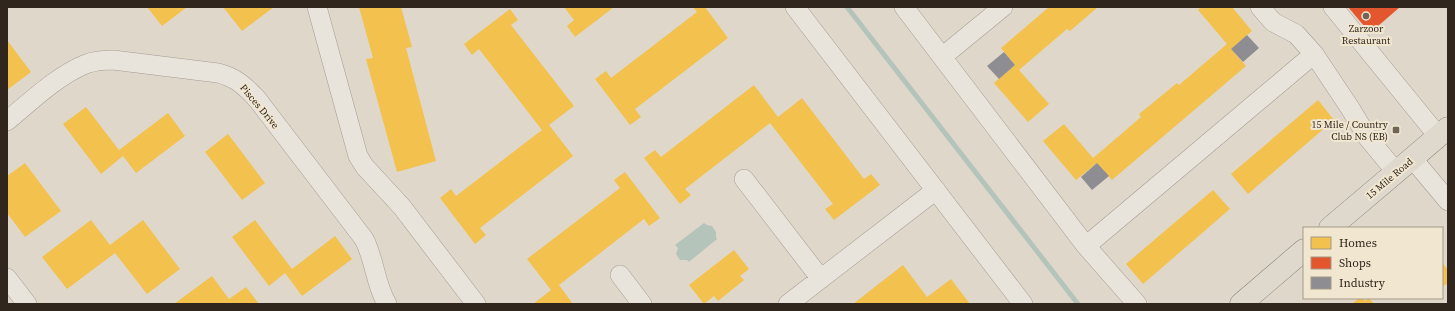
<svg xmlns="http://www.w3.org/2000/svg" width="1455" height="311" font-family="'Source Serif 4',serif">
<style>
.water{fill:#b5c4ba}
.homes{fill:#f2c14e}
.shops{fill:#e4572e}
.industry{fill:#8d8d92}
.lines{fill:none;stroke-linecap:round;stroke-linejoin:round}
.stream{stroke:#b5c4ba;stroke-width:5}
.minor-casing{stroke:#a49d94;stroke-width:20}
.major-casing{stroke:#8a837a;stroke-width:23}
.minor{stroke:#e8e3db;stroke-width:19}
.major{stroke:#dfd9cd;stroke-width:22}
.poi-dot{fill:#6e645a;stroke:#f1e6d0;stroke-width:1.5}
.labels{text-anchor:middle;stroke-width:4;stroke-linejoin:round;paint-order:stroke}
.poi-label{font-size:10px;fill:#31261d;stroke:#f1e6d0}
.street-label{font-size:10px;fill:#31261d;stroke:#f1e6d0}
</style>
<rect width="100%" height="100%" fill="#dfd8ca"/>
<path class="water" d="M704,223l3,2 5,1 4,6v5l1,2 -28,23 -2,-2h-7l-4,-6 2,-6 -3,-3z"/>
<path class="homes" d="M147,7h40l-25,19z
M223,7h51l-32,24z
M359,7h42l11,40 -6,1 30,113 -39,11 -31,-113 7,-1z
M564,7h50l-39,30 -8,-11 7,-6z
M693,7h12l23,31 -93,71 6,8 -11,8 -35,-46 11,-8 5,7 86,-66z
M1049,7h49l-28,24 -3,-2 -48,41 30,34 -21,18 -34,-39 21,-18 -14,-17z
M1201,7h31l20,24 -21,18 15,17 -134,114 -15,-17 -21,17 -33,-39 21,-17 29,34 19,-16 29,-25 -2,-3 10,-8 28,-23 2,2 48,-41 -29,-34z
M510,9l8,11 -7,5 63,81 -25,19 24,31 -93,72 6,7 -11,9 -35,-46 11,-9 5,7 86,-66 -63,-81 -7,6 -8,-11z
M7,40l24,32 -24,18z
M754,85l24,32 24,-19 62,81 7,-5 9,11 -46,35 -9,-11 8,-5 -63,-81 -85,66 6,6 -11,9 -36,-46 11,-8 6,7z
M1318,100l16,20 -86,74 -17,-20z
M86,107l33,43 49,-37 17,23 -49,37 -13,-17 -22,18 -38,-50z
M228,134l37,49 -23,17 -37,-48z
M25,163l36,48 -36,26 -18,-24v-37z
M625,172l35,46 -11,8 -5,-7 -85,66 14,19h-40l18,-14 -24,-31 93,-71 -6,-8z
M1213,190l17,19 -87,75 -17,-20z
M91,220l19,25 33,-25 37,49 -33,25 -32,-41 -48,36 -25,-32z
M255,220l37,49 43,-33 17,23 -50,37 -17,-23 -16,13 -37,-49z
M734,250l15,19 -9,7 4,4 -26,21 -4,-5 -10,8 -15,-19z
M1442,262l6,8v13l-6,4z
M903,265l24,32 24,-18 19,25h-50v-1l-2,1h-65z
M212,276l17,23 17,-12 13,17h-85z
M1359,298h4l2,3 4,-3 5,6h-22z"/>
<path class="shops" d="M1348,7h52l-30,26z"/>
<path class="industry" d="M1247,35l12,13 -16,14 -12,-13z
M1004,52l11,13 -16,14 -12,-13z
M1097,163l12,13 -17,14 -11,-13z"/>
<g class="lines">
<path class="stream" d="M847,7l231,297"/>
<defs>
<path id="minor" d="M317,7l41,149 7,11 37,40 74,97
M795,7l228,297
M904,7l182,239 51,58
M1260,7l13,15 23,12 18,20 36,54 18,30 28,34
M1333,7l105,129
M942,57l61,-50
M7,121c23,-19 51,-46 79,-57 8,-3 18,-4 27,-4l105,13c17,4 27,13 39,26l107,140c11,21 11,45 23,65
M1412,158l36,43
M744,179l77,100
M1086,246l228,-192
M620,275l22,29
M7,278l20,26
M788,304l148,-114"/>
<path id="major" d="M1330,228l118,-100
M1241,304l63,-54"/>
</defs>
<use href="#minor" class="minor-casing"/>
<use href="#major" class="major-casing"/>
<use href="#minor" class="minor"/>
<use href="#major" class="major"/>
</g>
<g class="poi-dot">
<circle cx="1366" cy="16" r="4"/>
<rect x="1392" y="126" width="8" height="8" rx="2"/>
</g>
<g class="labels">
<g class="poi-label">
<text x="1366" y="32">Zarzoor<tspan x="1366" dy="12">Restaurant</tspan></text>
<text x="1388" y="128" text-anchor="end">15 Mile / Country<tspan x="1388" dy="12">Club NS (EB)</tspan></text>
</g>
<g class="street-label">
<text transform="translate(260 106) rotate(50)" y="4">Pisces Drive</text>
<text transform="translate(1389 178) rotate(-40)" y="4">15 Mile Road</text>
</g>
</g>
<rect width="1455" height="311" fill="none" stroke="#31261d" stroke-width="16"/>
<rect x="1303" y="227" width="140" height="72" fill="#f1e6d0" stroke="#a49988"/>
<rect x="1311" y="237" width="20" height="12" fill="#f2c14e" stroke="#a49988"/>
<text x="1339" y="247" font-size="12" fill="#31261d">Homes</text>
<rect x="1311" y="257" width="20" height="12" fill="#e4572e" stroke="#a49988"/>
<text x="1339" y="267" font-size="12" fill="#31261d">Shops</text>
<rect x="1311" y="277" width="20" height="12" fill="#8d8d92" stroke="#a49988"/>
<text x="1339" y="287" font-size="12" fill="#31261d">Industry</text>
</svg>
